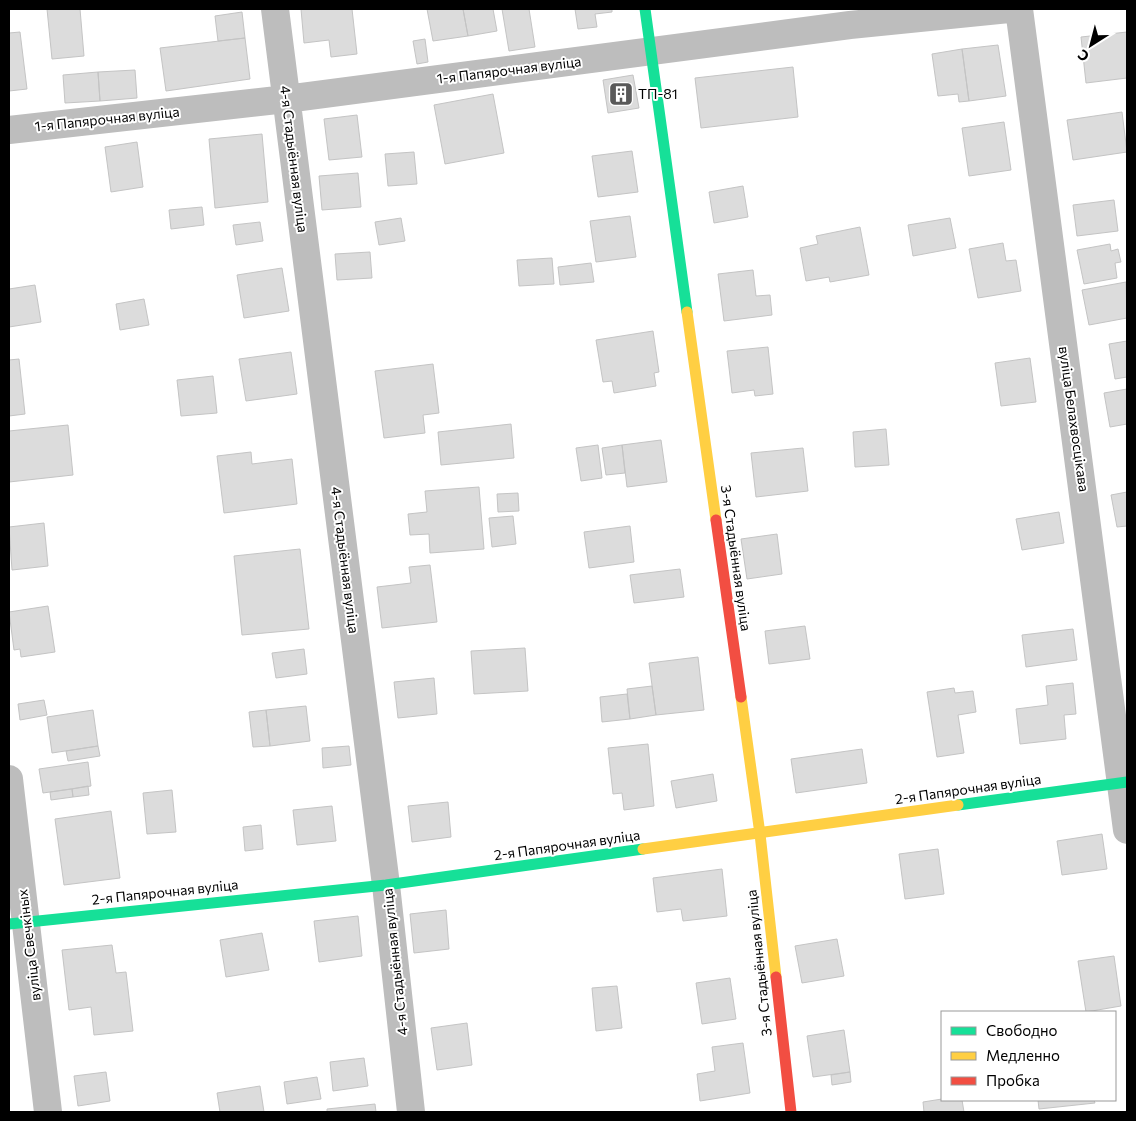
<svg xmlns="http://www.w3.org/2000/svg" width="1136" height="1121" font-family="Commissioner,sans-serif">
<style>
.building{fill:#dcdcdc;stroke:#c4c4c4}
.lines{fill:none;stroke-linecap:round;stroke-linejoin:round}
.street{stroke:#bdbdbd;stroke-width:28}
.fast{stroke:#16e098;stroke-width:11}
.slow{stroke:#ffcf43;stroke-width:11}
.jam{stroke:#f24e42;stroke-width:11}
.labels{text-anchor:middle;stroke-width:4;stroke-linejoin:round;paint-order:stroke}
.street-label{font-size:14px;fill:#000;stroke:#fff}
.poi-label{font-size:14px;fill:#000;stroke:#fff;text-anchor:start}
</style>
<rect width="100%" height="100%" fill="#fff"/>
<path class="building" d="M47,9h33l4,47 -32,3z
M301,9h51l5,45 -26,3 -2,-17 -25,3z
M427,9h36l5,27 -35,5z
M463,9h30l4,22 -29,5z
M502,9h27l6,38 -26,4z
M575,9h37v3l-17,2 2,13 -19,2z
M242,12l3,26 -27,3 -3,-25z
M20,32l7,57 -18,2v-58z
M1127,32v46l-41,5 -5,-46z
M245,38l5,41 -84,12 -6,-43z
M425,39l3,23 -11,2 -4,-23z
M998,45l8,51 -37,5 -7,-52z
M962,49l7,52 -10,1 -1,-8 -20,2 -6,-42z
M793,67l5,50 -97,11 -6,-50z
M135,70l2,28 -37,3 -2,-29z
M98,72l2,29 -35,2 -2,-28z
M633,75l6,33 -31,5 -5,-33z
M493,94l11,59 -59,11 -11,-59z
M1122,112l5,40 -54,8 -6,-40z
M357,115l5,42 -33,3 -5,-41z
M1004,122l7,48 -42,6 -7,-48z
M262,134l6,68 -53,6 -6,-69z
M137,142l6,45 -32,5 -6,-45z
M632,151l6,41 -40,5 -6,-41z
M414,152l3,32 -29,2 -3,-32z
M358,173l3,34 -39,3 -3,-34z
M743,186l5,31 -34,6 -5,-31z
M1114,200l4,31 -41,5 -4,-31z
M202,207l2,18 -33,4 -2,-19z
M630,216l6,41 -40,5 -6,-41z
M401,218l4,23 -26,4 -4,-23z
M950,218l6,30 -43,8 -5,-31z
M260,222l3,19 -27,4 -3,-20z
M860,227l9,48 -39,7 -1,-5 -23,4 -6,-33 18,-4 -2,-8z
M1003,243l3,18 10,-1 5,31 -43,7 -9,-49z
M1110,244l1,7 7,-2 3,13 -6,1 2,15 -33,6 -7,-34z
M370,252l2,26 -35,2 -2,-26z
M552,258l2,26 -35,2 -2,-26z
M591,263l3,19 -34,3 -2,-18z
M282,268l7,43 -45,7 -7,-43z
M753,270l3,26 14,-1 2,20 -48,6 -6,-47z
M1126,282l1,36 -38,7 -7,-35z
M35,285l6,37 -32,5v-38z
M144,299l5,26 -29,5 -4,-26z
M653,331l6,41 -5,1 2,13 -42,7 -2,-12 -9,1 -7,-42z
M1127,341v36l-12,2 -6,-35z
M768,347l5,47 -18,2 -1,-6 -22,3 -5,-42z
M291,352l6,42 -51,7 -7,-42z
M1030,358l6,44 -35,4 -6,-43z
M19,359l6,55 -16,2v-56z
M433,364l6,49 -16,2 2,18 -41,5 -9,-67z
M213,376l4,37 -36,3 -4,-36z
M1127,389v35l-17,3 -6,-34z
M511,424l3,34 -73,7 -3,-33z
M68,425l5,50 -64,7v-51z
M886,429l3,36 -34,2 -2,-35z
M661,440l6,42 -40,5 -5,-42z
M598,445l4,33 -21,3 -5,-33z
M622,445l3,28 -19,2 -4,-27z
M803,448l5,43 -52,6 -5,-44z
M251,452l1,12 40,-5 5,45 -73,9 -7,-57z
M479,487l5,62 -54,4 -1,-19 -19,1 -2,-21 19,-2 -2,-21z
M1127,492v34l-10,1 -6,-32z
M518,493l1,18 -21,1 -1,-18z
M1059,512l5,31 -42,7 -6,-31z
M513,516l3,28 -24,3 -3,-29z
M44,523l4,43 -36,4 -3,-43z
M630,526l4,36 -45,6 -5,-36z
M777,534l5,40 -35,5 -6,-40z
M300,549l9,80 -67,6 -8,-79z
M430,565l7,57 -55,6 -5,-41 34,-4 -2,-16z
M680,569l4,28 -50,6 -4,-28z
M48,606l7,46 -34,5 -1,-8 -6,1 -5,-38z
M805,626l5,33 -41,5 -4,-33z
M1073,629l4,31 -51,7 -4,-32z
M525,648l3,43 -54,3 -3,-43z
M304,649l3,25 -31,4 -4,-25z
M698,657l6,53 -48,5 -7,-52z
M434,678l3,36 -39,4 -4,-36z
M1073,683l3,31 -12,1 2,24 -46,5 -4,-35 32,-4 -2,-19z
M652,686l4,29 -26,4 -3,-30z
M954,688l1,5 18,-2 3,21 -18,3 6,38 -27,4 -10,-65z
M627,694l3,25 -28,3 -2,-25z
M44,700l3,15 -27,5 -2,-16z
M306,706l4,35 -40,5 -4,-36z
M93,710l5,36 -46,7 -5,-36z
M266,710l4,36 -17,1 -4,-35z
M648,744l6,62 -30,4 -2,-17 -9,1 -5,-46z
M98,746l2,10 -32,5 -2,-10z
M349,746l2,19 -28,3 -1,-20z
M862,749l5,34 -71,10 -5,-34z
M88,762l3,24 -48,7 -4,-24z
M713,774l4,27 -41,7 -5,-27z
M88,786l1,9 -16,2 -1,-8z
M72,789l1,8 -22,3 -1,-8z
M172,790l4,42 -29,2 -4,-41z
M448,802l3,35 -39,5 -4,-36z
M332,806l4,35 -39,4 -4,-35z
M111,811l9,67 -56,7 -9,-66z
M261,825l2,24 -18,2 -2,-24z
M1102,834l5,35 -45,6 -5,-34z
M938,849l6,45 -39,5 -6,-45z
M722,869l5,47 -44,5 -2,-12 -24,3 -4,-34z
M446,910l3,39 -35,4 -4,-39z
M358,916l4,40 -43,6 -5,-41z
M262,933l7,37 -43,7 -6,-37z
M837,939l7,37 -42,7 -7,-37z
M112,945l4,28 10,-1 7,59 -39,4 -3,-28 -22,3 -7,-60z
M1114,956l7,50 -35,6 -8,-51z
M730,978l6,41 -34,5 -6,-41z
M617,986l5,42 -26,3 -4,-43z
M467,1023l5,42 -35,5 -6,-42z
M844,1030l6,42 -37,5 -6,-41z
M743,1043l7,50 -50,8 -3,-27 18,-3 -3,-24z
M364,1058l4,28 -35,5 -3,-29z
M106,1072l4,29 -32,5 -4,-30z
M850,1072l1,10 -19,3 -1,-10z
M317,1077l4,22 -34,5 -3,-22z
M260,1086l4,26h-44l-3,-19z
M942,1099l20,1 2,12h-40l-1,-10z
M1038,1100h56l1,3 -56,6z
M375,1104l1,8h-49v-3z"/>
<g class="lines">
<path class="street" d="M275,9l111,876 25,227
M1019,9l108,821
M9,130l277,-31 564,-74 159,-16
M9,779l39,333"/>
<path class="fast" d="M645,9l42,303
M958,805l169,-23
M9,924l377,-39 257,-36"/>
<path class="slow" d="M687,312l29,208
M741,697l19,137 16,143
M643,849l315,-44"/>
<path class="jam" d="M716,520l25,177
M776,977l15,135"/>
</g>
<defs>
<symbol id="building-square" viewBox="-11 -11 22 22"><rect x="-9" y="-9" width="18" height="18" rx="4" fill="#595959" stroke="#fff"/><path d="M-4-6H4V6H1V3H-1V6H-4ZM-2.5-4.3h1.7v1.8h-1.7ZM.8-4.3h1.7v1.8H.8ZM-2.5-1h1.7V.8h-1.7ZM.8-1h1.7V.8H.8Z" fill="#fff"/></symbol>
</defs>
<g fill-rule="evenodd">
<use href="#building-square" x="607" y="80" width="28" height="28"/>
</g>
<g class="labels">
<g class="street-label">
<text transform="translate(509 70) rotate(-7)" y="5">1-я Папярочная вуліца</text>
<text transform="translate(107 119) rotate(-6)" y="5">1-я Папярочная вуліца</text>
<text transform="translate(294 159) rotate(83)" y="5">4-я Стадыённая вуліца</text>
<text transform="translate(1074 419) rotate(82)" y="5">вуліца Белахвосцікава</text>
<text transform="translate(736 558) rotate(82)" y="5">3-я Стадыённая вуліца</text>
<text transform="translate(345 560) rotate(83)" y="5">4-я Стадыённая вуліца</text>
<text transform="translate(968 789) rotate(-8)" y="5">2-я Папярочная вуліца</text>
<text transform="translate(567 845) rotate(-8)" y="5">2-я Папярочная вуліца</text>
<text transform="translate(165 892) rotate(-6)" y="5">2-я Папярочная вуліца</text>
<text transform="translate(29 945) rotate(-97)" y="5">вуліца Свечкіных</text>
<text transform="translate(395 962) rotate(-96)" y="5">4-я Стадыённая вуліца</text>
<text transform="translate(759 963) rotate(-96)" y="5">3-я Стадыённая вуліца</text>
</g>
<g class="poi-label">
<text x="638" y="99">ТП-81</text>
</g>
</g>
<rect width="1136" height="1121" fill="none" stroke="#000000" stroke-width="20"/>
<rect x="941" y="1011" width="175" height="90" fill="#ffffff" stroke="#999999"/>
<rect x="951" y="1027" width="25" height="8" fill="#16e098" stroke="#999999"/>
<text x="986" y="1036" font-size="15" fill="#000000">Свободно</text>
<rect x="951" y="1052" width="25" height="8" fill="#ffcf43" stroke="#999999"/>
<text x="986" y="1061" font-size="15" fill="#000000">Медленно</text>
<rect x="951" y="1077" width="25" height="8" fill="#f24e42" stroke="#999999"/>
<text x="986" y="1086" font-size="15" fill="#000000">Пробка</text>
<g transform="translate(1091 45) rotate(216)" stroke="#ffffff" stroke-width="4" paint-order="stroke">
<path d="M0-4L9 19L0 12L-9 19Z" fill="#000000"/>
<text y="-8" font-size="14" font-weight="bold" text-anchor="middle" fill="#000000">С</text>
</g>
</svg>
